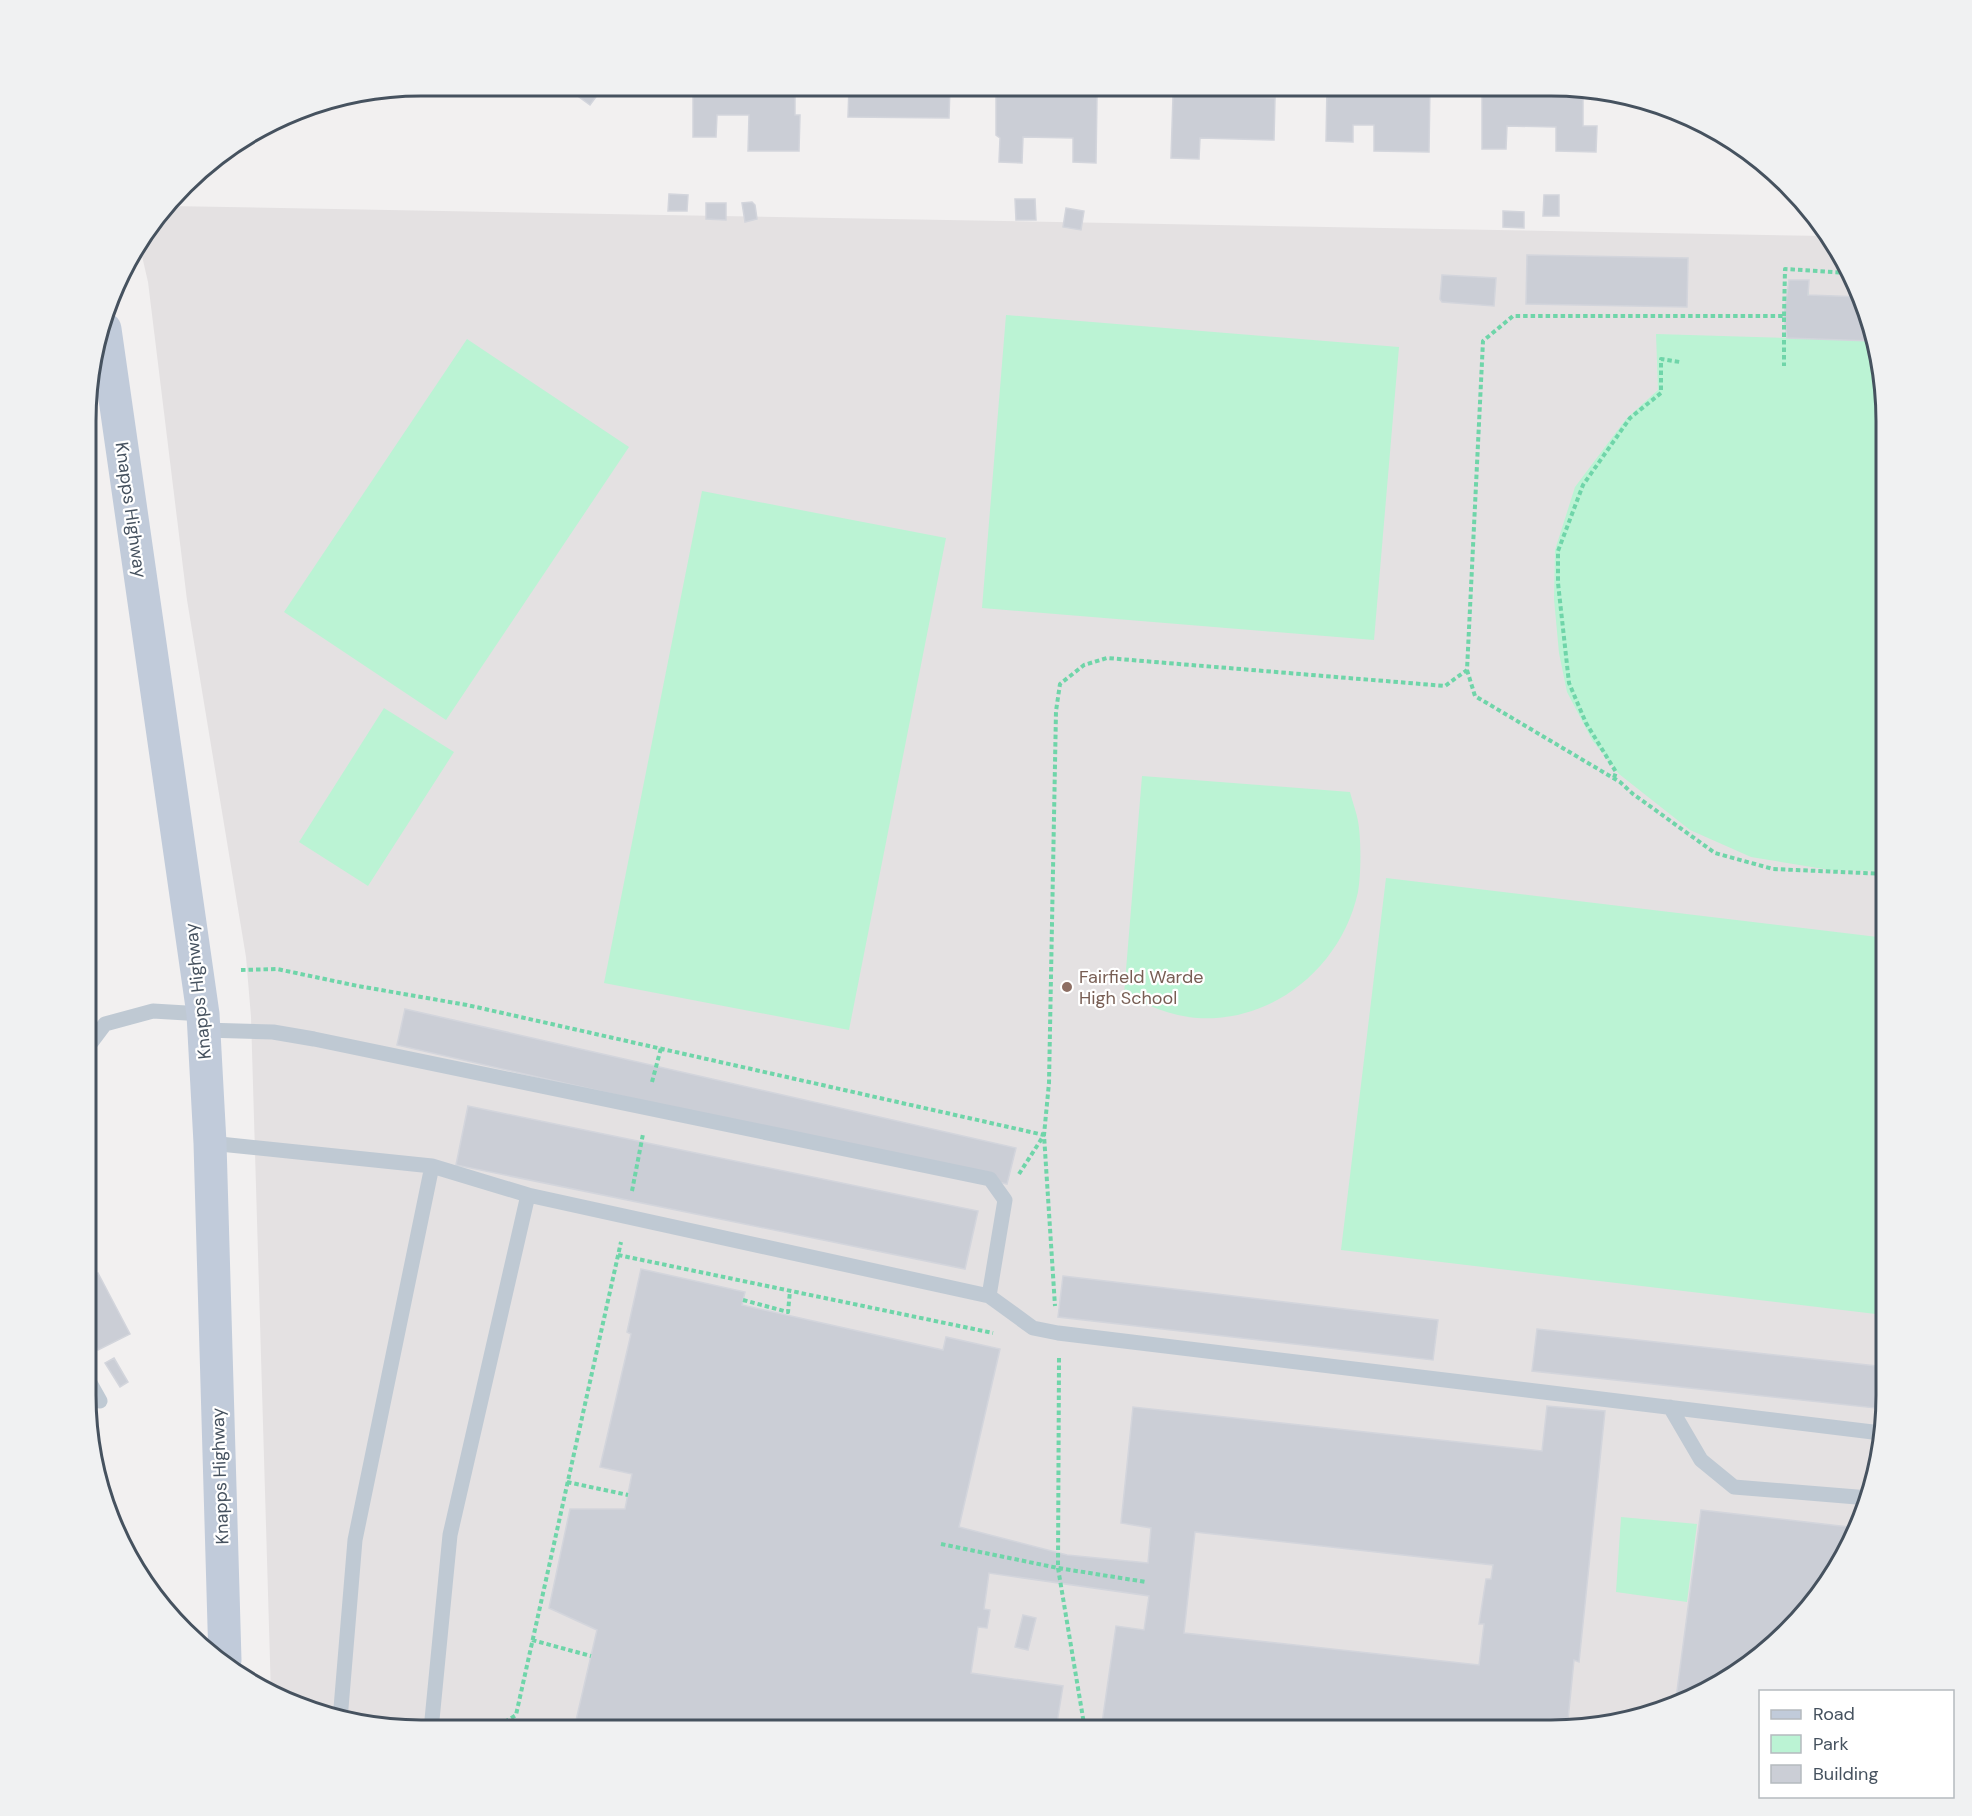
<svg xmlns="http://www.w3.org/2000/svg" width="1972" height="1816" font-family="'DM Sans',sans-serif">
<style>
.education{fill:#e4e1e2}
.green{fill:#bbf3d4}
.building{fill:#cbced6;stroke:#d3d5dc;stroke-width:1.5;fill-rule:evenodd}
.lines{fill:none;stroke-linecap:round;stroke-linejoin:round}
.path{stroke:#6fd5a9;stroke-width:4;stroke-dasharray:4.5 3;stroke-linecap:butt}
.lane{stroke:#bfc9d3;stroke-width:15}
.secondary{stroke:#c1cbda;stroke-width:33}
.education-dot{fill:#8d6e63;stroke:#fff;stroke-width:2}
.labels{text-anchor:middle;stroke-width:4.5;stroke-linejoin:round;paint-order:stroke}
.street-label{font-size:18px;fill:#46525f;stroke:#fff}
.education-label{font-size:18px;fill:#785e54;stroke:#fff;text-anchor:start}
.rim{fill:none;stroke:#46525f;stroke-width:3}
</style>
<rect width="100%" height="100%" fill="#f2f0f0"/>
<path class="education" d="M169,206l1657,30 35,56 25,107v997l-11,86 -23,61 -80,105 -93,57 -106,25h-1153l-86,-11 -63,-24 -20,-678 -5,-60 -59,-357 -39,-318 -9,-39z"/>
<path class="green" d="M1789,280h20v15l53,2 24,102v472l-56,-1 -79,-13 -61,-27 -71,-56 -27,-34 -25,-48 -8,-39 -5,-54 1,-49 20,-63 51,-68 32,-29 -2,-56 131,4 -3,-22z
M1006,315l393,32 -25,293 -392,-32z
M467,339l162,108 -183,273 -162,-108z
M702,491l244,47 -97,492 -245,-47z
M384,708l70,44 -86,134 -69,-44z
M1142,776l208,16c3,12 8,24 9,36 2,17 2,47 -1,64 -16,74 -84,131 -161,126 -26,-2 -50,-13 -73,-24z
M1386,878l500,60v356l-2,21 -543,-65z
M1621,1517l76,7 -10,78 -71,-10z"/>
<path class="building" d="M564,86h40l-14,19z
M693,86h102v29h5l-1,36h-51l1,-36h-32l-1,22h-23z
M806,86h13v4h-13z
M849,86h101l-1,32 -101,-1z
M1327,86h103l-1,66 -55,-1v-26h-21v17l-27,-1z
M1482,86h91l10,3v37h14l-1,26 -40,-1v-24l-49,-1 -1,23h-24z
M996,94l101,2 -1,67 -23,-1v-24l-50,-1 -1,26 -23,-1 1,-24 -4,-3z
M1173,96l102,2 -1,42 -74,-2 -1,21 -28,-1z
M669,194l19,1 -1,16h-19z
M1544,195h15v21h-16z
M1015,199h20l1,21h-20z
M752,202l3,3 2,14 -12,3 -3,-19z
M706,203h20v17l-20,-1z
M1066,208l18,3 -3,19 -18,-3z
M1503,211l21,1v16l-21,-1z
M1527,255l161,3 -1,49 -161,-3z
M1442,275l54,3 -2,28 -52,-4 -2,-3z
M1789,280h20l-1,15 54,2 10,44 -85,-3 -3,-22z
M405,1009l611,139 -9,36 -610,-139z
M468,1106l510,105 -13,58 -509,-104z
M641,1269l104,23 -3,13 201,45 3,-13 54,12 -41,178 108,28 81,8 3,-35 -30,-5 12,-116 409,44 5,-45 58,5 -26,251 -5,-2 -7,70h-466l15,-104 28,4 5,-34 -160,-23 -5,36 6,1 -3,18 -9,-1 -7,46 92,13 -7,43 8,1h-487l-3,-1 23,-99 -48,-22 21,-99h55l7,-35 -32,-7 31,-133 -4,-2zM1195,1532l298,33 -2,14h-5l-7,45h5l-5,41 -295,-32z
M98,1273l32,61 -32,16 -12,-22v-49z
M1063,1276l375,44 -5,40 -375,-43z
M1537,1329l349,38 -1,42 -353,-38z
M114,1358l14,24 -8,5 -15,-24z
M1701,1510l157,18 -6,15 -80,105 -97,58z
M1023,1615l13,3 -8,32 -13,-3z"/>
<g class="lines">
<path class="path" d="M1784,316l1,-47 64,4
M1467,670l8,26 145,86 13,12 82,59 58,16 113,5
M1614,778l2,-6 -30,-49 -17,-40 -11,-100v-32l25,-66 47,-67 31,-25v-34l19,3
M241,970l36,-1 81,17 109,19 577,130 11,171
M652,1082l9,-34
M1019,1174l25,-39 5,-52 7,-372 4,-27 24,-19 23,-7 338,28 22,-16 16,-329 30,-25h271v50
M632,1191l11,-57
M618,1255l375,78
M743,1300l45,12 2,-21
M1059,1358l-1,210 27,162
M567,1482l61,13
M941,1544l117,24 88,14
M532,1640l59,16
M492,1730l24,-15 105,-473"/>
<path class="lane" d="M204,1030l69,2 41,7 676,140 15,21 -16,96
M87,1048l18,-24 48,-13 50,3
M210,1143l222,23 96,29 -78,340 -19,195
M528,1195l461,101 44,32 25,5 823,100
M86,1376l14,25
M1670,1407l31,53 33,27 135,11
M340,1720l15,-180 77,-374"/>
<path class="secondary" d="M105,329l98,685 7,129 15,517"/>
</g>
<circle class="education-dot" cx="1067" cy="987" r="6"/>
<g class="labels">
<g class="street-label">
<text transform="translate(131 510) rotate(82)" y="6">Knapps Highway</text>
<text transform="translate(198 991) rotate(-96)" y="6">Knapps Highway</text>
<text transform="translate(220 1476) rotate(-92)" y="6">Knapps Highway</text>
</g>
<g class="education-label">
<text x="1079" y="983">Fairfield Warde<tspan x="1079" dy="21">High School</tspan></text>
</g>
</g>
<path d="M0 0H1972V1816H0ZM421 96H1551A325 325 0 0 1 1876 421V1395A325 325 0 0 1 1551 1720H421A325 325 0 0 1 96 1395V421A325 325 0 0 1 421 96Z" fill="#f0f1f2" fill-rule="evenodd"/>
<path class="rim" d="M421 96H1551A325 325 0 0 1 1876 421V1395A325 325 0 0 1 1551 1720H421A325 325 0 0 1 96 1395V421A325 325 0 0 1 421 96Z"/>
<rect x="1759" y="1690" width="195" height="108" fill="#ffffff" stroke="#b5babf" stroke-width="1.5"/>
<rect x="1771" y="1710" width="30" height="9" fill="#c1cbda" stroke="#b5babf" stroke-width="1.5"/>
<text x="1813" y="1720" font-size="18" fill="#46525f">Road</text>
<rect x="1771" y="1735" width="30" height="18" fill="#bbf3d4" stroke="#b5babf" stroke-width="1.5"/>
<text x="1813" y="1750" font-size="18" fill="#46525f">Park</text>
<rect x="1771" y="1765" width="30" height="18" fill="#cbced6" stroke="#b5babf" stroke-width="1.5"/>
<text x="1813" y="1780" font-size="18" fill="#46525f">Building</text>
</svg>
